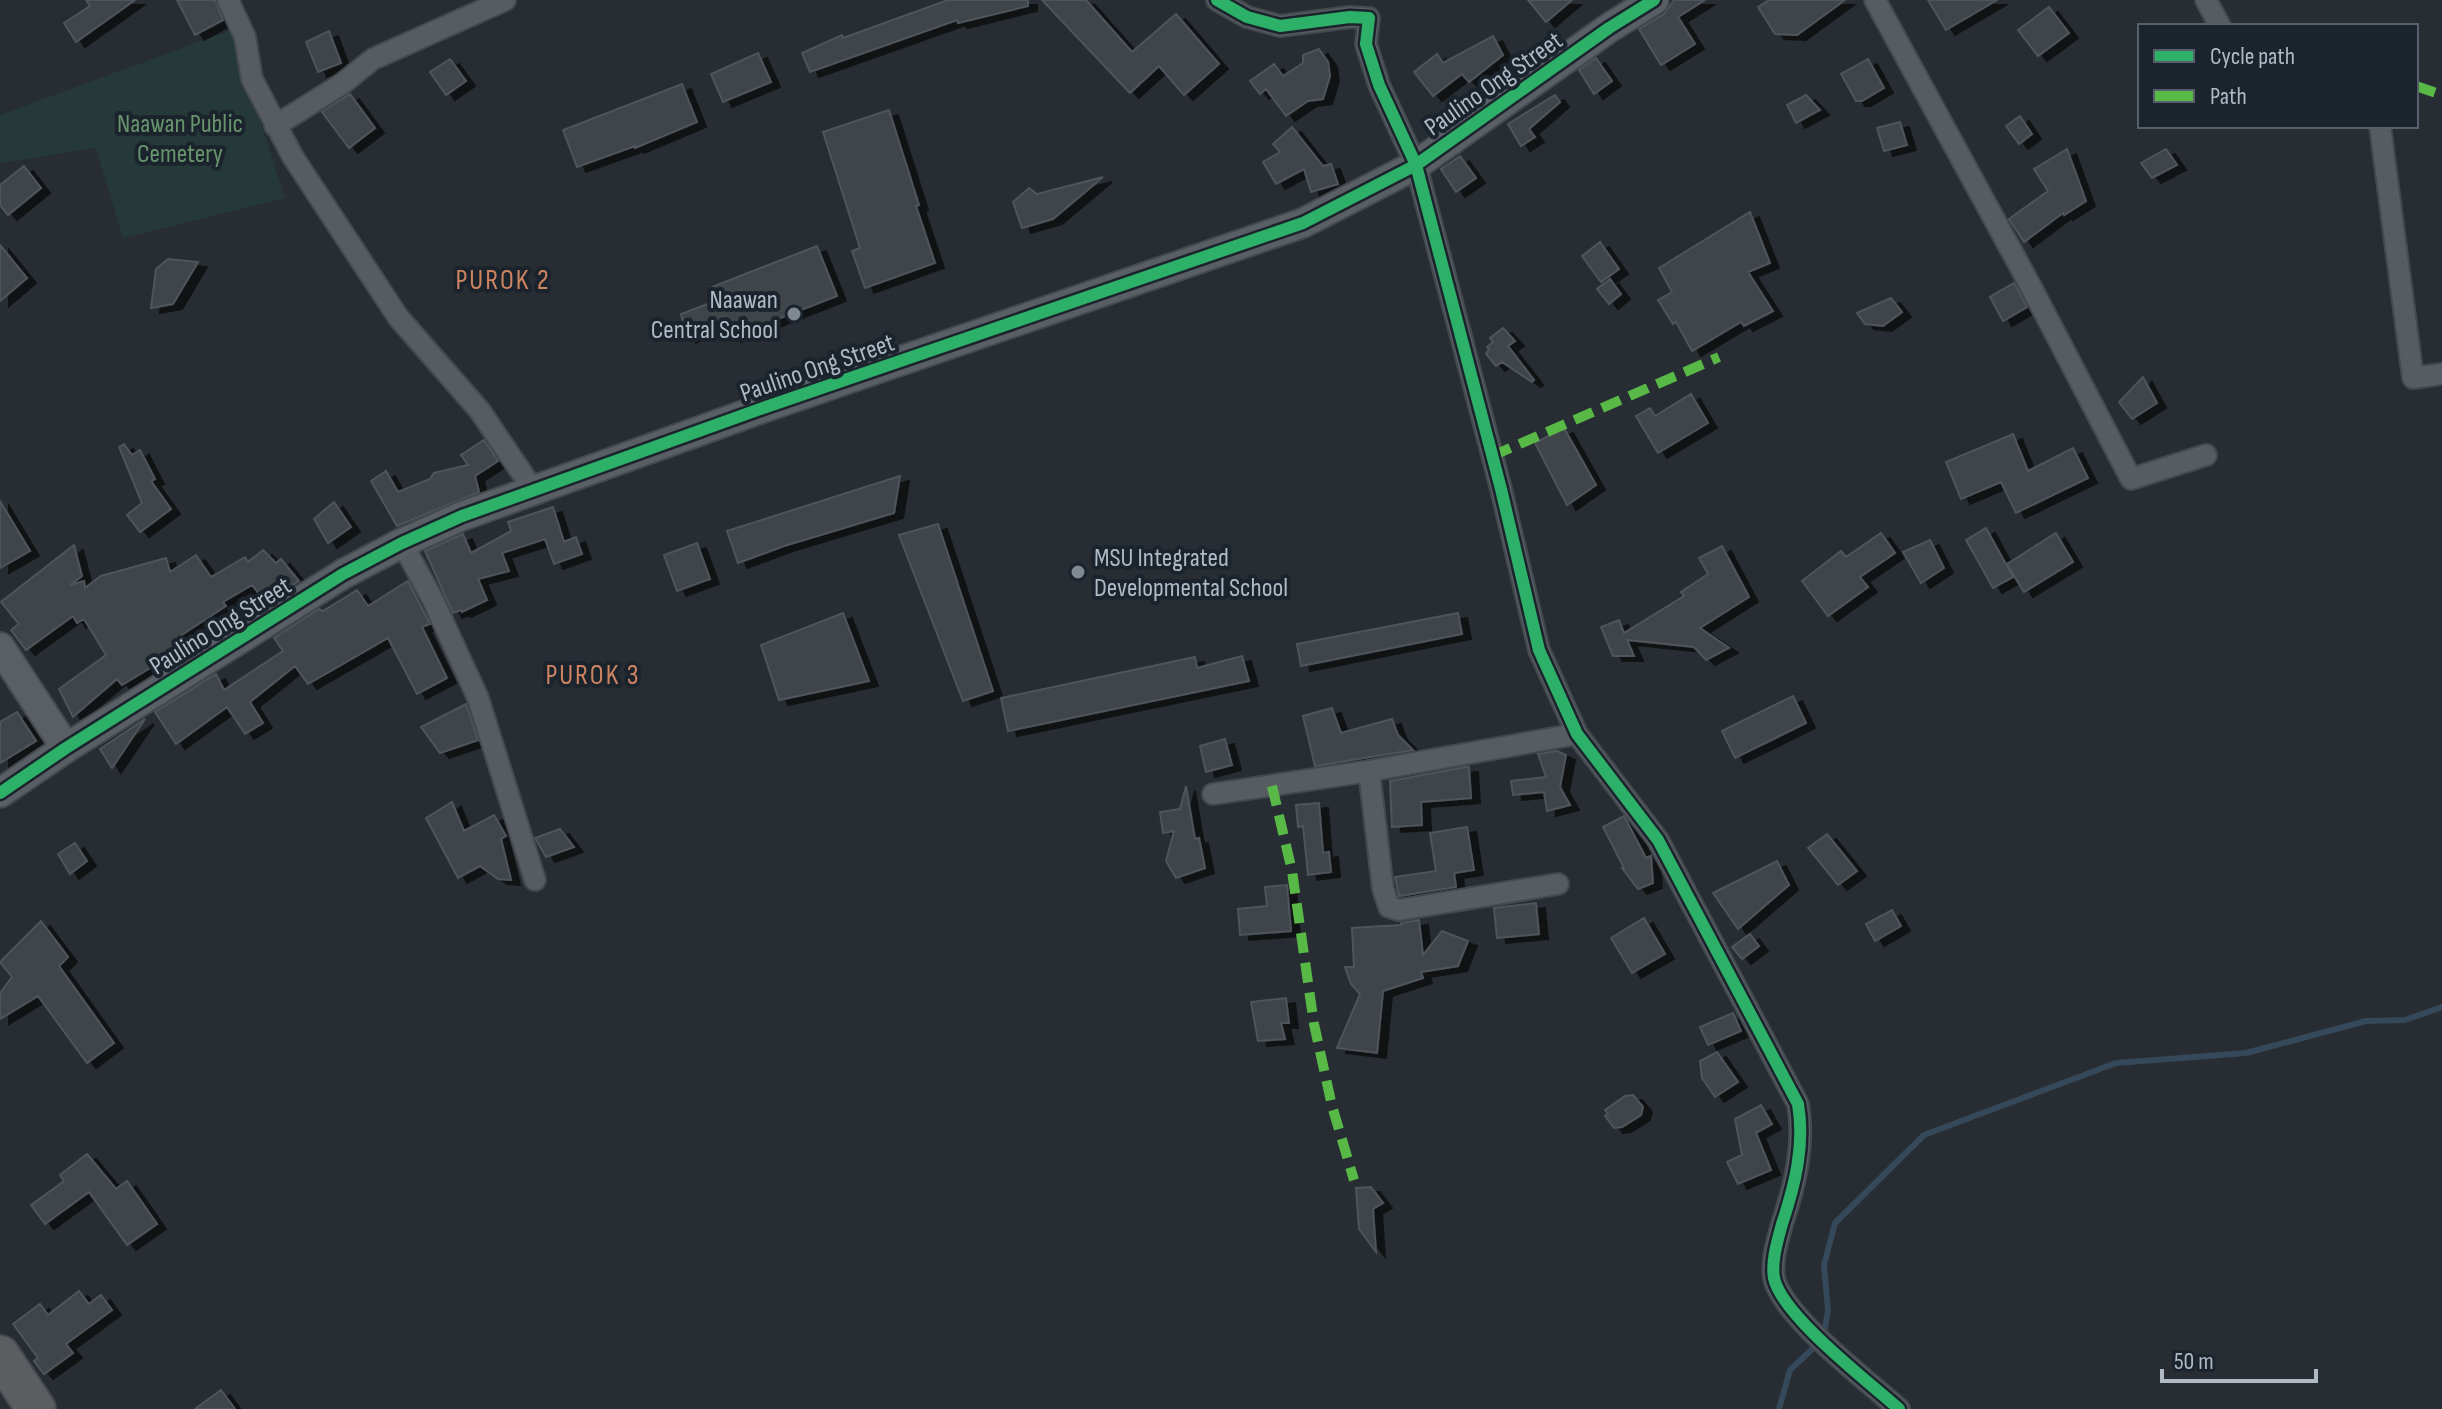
<svg xmlns="http://www.w3.org/2000/svg" width="2442" height="1409" font-family="'Sofia Sans Condensed',sans-serif">
<style>
.green{fill:#253939}
.lines{fill:none;stroke-linecap:round;stroke-linejoin:round}
.stream{stroke:#35495b;stroke-width:6}
.building{fill:#3f444a;stroke:#4f545b;stroke-width:2;filter:url(#shadow)}
.street-casing{stroke:#44494e;stroke-width:24}
.secondary-casing{stroke:#44494e;stroke-width:32}
.highway-casing{stroke:#44494f;stroke-width:42}
.street{stroke:#565c61;stroke-width:20}
.secondary{stroke:#5a5f66;stroke-width:28}
.highway{stroke:#5b5e61;stroke-width:38}
.quiet{stroke:#58b947;stroke-width:10;stroke-dasharray:20 10;stroke-linecap:butt}
.cycleway-casing{stroke:#1b242d;stroke-width:17}
.cycleway{stroke:#2db169;stroke-width:12}
.poi-dot{fill:#808992;stroke:#1b242d;stroke-width:3}
.labels{text-anchor:middle;stroke-width:8;stroke-linejoin:round;paint-order:stroke}
.street-label{font-size:26px;fill:#b0bac5;stroke:#1b242d}
.park-label{font-size:26px;fill:#68946d;stroke:#1b242d}
.poi-label{font-size:26px;fill:#b0bac5;stroke:#1b242d;text-anchor:end}
.neighbourhood-label{font-size:28px;letter-spacing:2px;fill:#cf8461;stroke:#1b242d}
</style>
<defs>
<filter id="shadow"><feDropShadow dx="9" dy="5" stdDeviation="0" flood-color="#0009"/></filter>
</defs>
<rect width="100%" height="100%" fill="#272d33"/>
<path class="green" d="M231,30l54,168 -162,40 -27,-90 -96,15v-48z"/>
<g class="lines">
<path class="stream" d="M1779,1409l11,-39 33,-31 5,-29 -4,-45 11,-42 89,-88 192,-72 130,-10 120,-32 39,-1 37,-13"/>
</g>
<path class="building" d="M86,0h49l-59,42 -12,-19 26,-17z
M177,0h38l8,20 -28,15z
M948,0h80v6l-70,17 -1,-3 -147,52 -8,-19 40,-18 1,3z
M1042,0h44l46,52 44,-38 43,50 -35,31 -25,-29 -29,27z
M1528,0h44l-26,22z
M1674,0h31l-27,17 17,27 -34,21 -22,-36 25,-15z
M1769,0h76l-48,35 -22,-1 -17,-27z
M1928,0h69l-51,30z
M2049,7l20,26 -31,23 -20,-26z
M329,31l12,32 -23,9 -12,-30z
M1493,36l10,19 -34,27 -7,-8 -29,22 -19,-24 23,-18 6,9z
M1319,49l9,13 2,14 -7,23 -15,2 -22,15 -20,-27 -6,5 -10,-13 24,-17 9,12 20,-13v-8z
M758,53l13,29 -48,20 -12,-28z
M1596,58l16,23 -18,13 -15,-24z
M450,59l16,22 -20,14 -16,-23z
M1868,59l16,29 -22,13h-6l-15,-27z
M682,84l15,38 -62,26v-2l-58,21 -14,-37z
M350,94l25,34 -26,20 -27,-36z
M1555,95l5,7 -31,27 6,8 -14,9 -13,-22z
M1806,95l14,15 -24,13 -9,-18z
M889,110l30,95 -3,1 19,57 -70,25 -13,-37 8,-3 -37,-116z
M2020,116l12,18 -13,10 -13,-18z
M1900,122l7,23 -23,6 -7,-23z
M1292,127l31,39 8,-2 7,20 -27,8 -7,-23 -28,15 -13,-22 17,-10 -7,-8z
M2067,149l19,52 -22,14 -1,-2 -39,29 -15,-23 39,-28 -14,-22z
M2166,149l11,16 -25,13 -11,-15z
M1460,156l16,22 -20,14 -15,-23z
M24,166l17,22 -33,27 -8,-10v-20z
M1103,177l-50,42 -31,9 -9,-26 16,-14 8,6z
M1750,212l20,51 -22,9 25,39 -29,15 -3,-4 -49,29 -16,-29 -3,2 -15,-24 14,-8 -13,-24z
M1600,242l19,27 -18,13 -19,-26z
M0,245l27,33 -27,23z
M817,246l20,50 -105,41 -8,-20 -37,21 -6,-24 37,-14 -6,-13z
M168,259l30,3 -25,42 -22,4 5,-39z
M1610,279l11,15 -12,10 -12,-15z
M2014,283l13,24 -24,14 -13,-24z
M1891,298l11,14 -19,14 -18,-2 -8,-11z
M1503,328l12,13 -7,5 26,34 -2,2 -30,-20 -6,4 -10,-12 3,-5 -2,-2 6,-5 -3,-4z
M2143,377l14,26 -25,16 -13,-17z
M1691,394l17,29 -50,30 -22,-37 14,-8 5,8z
M1564,428l32,57 -29,20 -32,-62z
M2013,434l15,37 45,-23 15,30 -72,35 -15,-31 -40,17 -15,-37z
M484,440l14,21 -23,15 4,16 -82,34 -26,-45 15,-10 12,21 32,-13 4,-6 34,-8 -7,-10z
M124,444l8,11 8,-5 15,29 -4,2 20,28 -31,23 -13,-17 15,-12 -23,-56z
M900,476l-6,37 -110,33 -46,17 -11,-32z
M0,501l30,50 -30,17z
M334,502l17,25 -23,16 -14,-24z
M553,507l11,35 12,-5 6,17 -28,10 -9,-25 -43,14 7,18 -31,8 9,21 -25,12 -1,-2 -8,3 -28,-62 38,-17 8,19 40,-22 -3,-9z
M938,524l55,167 -30,10 -64,-166z
M1986,528l27,49 -20,11 -27,-48z
M1881,533l14,20 -35,24 8,10 -40,29 -26,-35 39,-30 5,6z
M2056,533l17,29 -49,30 -17,-28z
M1930,540l14,28 -23,15 -18,-31z
M697,543l13,36 -33,12 -13,-36z
M74,545l8,31 -12,9 14,-4 1,7 16,-12 65,-18 4,14 26,-17 15,22 34,-20 3,5 15,-12 13,13 5,-4 18,22 -33,21 -14,-17 -29,17 3,4 -46,30 9,14 -19,12 -2,-5 -46,28 -5,-6 -44,38 -14,-28 47,-34 -22,-36 -7,4 -4,-7 -47,34 -15,-20 8,-6 -18,-22z
M1722,546l27,51 -49,31 29,20 -23,12 -12,-13 -67,-7 7,16h-21l-12,-29 18,-7 5,13 60,-37 -3,-4 27,-18 -9,-16z
M408,581l22,43 -8,3 25,51 -30,16 -29,-56 -80,46 -13,-18 -45,36 13,21 -18,11 -18,-27 -51,37 -21,-32 61,-38 8,16 59,-39 -9,-13 45,-29 4,2 34,-21 11,16z
M843,613l26,68 -90,19 -18,-55z
M1458,613l4,21 -161,32 -4,-22z
M1242,656l7,25 -241,50 -7,-33 194,-41 2,11z
M1793,696l13,27 -71,35 -13,-27z
M466,704l12,36 -38,13 -19,-26z
M1332,708l9,25 51,-14 6,16 15,15 -98,16 -12,-50z
M17,712l19,29 -36,22v-41z
M145,719l-33,49 -12,-19z
M1225,739l7,26 -26,7 -6,-26z
M1557,751l9,4 -6,32 10,18 -23,6 -3,-19 -31,3 -2,-14 35,-4 -8,-23z
M1466,767h3l2,31 -50,4 1,23 -30,2 -2,-46z
M1186,786l9,53 4,-1 6,30 -29,10 -10,-17 8,-30 -11,2 -3,-21 20,-3z
M452,802l12,29 30,-16 12,21 -5,3 10,41 -13,-1 -18,-13 -22,12 -32,-60z
M1319,803l4,50 6,-1 2,20 -23,3 -5,-49 -5,1 -2,-22z
M1624,816l22,42 5,-2 2,27 -15,6 -16,-21h2l-21,-41z
M1467,827l7,43 -20,3 2,14 -57,9 -4,-19 41,-6 -6,-38z
M560,829l14,18 -28,10 -11,-19z
M1827,834l30,37 -19,14 -30,-37z
M75,843l12,18 -17,13 -12,-20z
M1777,861l12,24 -51,44 -25,-36z
M1287,885l4,46 -51,4 -2,-26 29,-3 -2,-19z
M1536,903l3,31 -42,4 -3,-30z
M1892,910l9,16 -26,15 -9,-17z
M1644,918l21,36 -33,19 -21,-35z
M1419,920l4,35 19,-24 26,10 -10,25 -37,6 2,6 -40,13 -6,62 -40,-5 23,-54 -9,-10 -6,-17h9l-2,-39 49,-3v-2z
M41,921l27,36 -9,9 55,77 -27,20 -49,-67 -38,23v-26l12,-16 -12,-15z
M1750,934l9,12 -17,13 -10,-12z
M1286,998l3,25h-8l4,16 -27,2 -7,-39z
M1733,1013l8,18 -33,14 -8,-18z
M1717,1052l21,30 -23,15 -13,-19 -2,-17z
M1633,1095l10,12 -2,8 -19,12 -8,1 -9,-12 3,-2 -3,-4 20,-14z
M1761,1105l11,19 -16,9 15,37 -33,14 -11,-22 15,-7 -7,-36z
M87,1154l29,35 11,-8 30,43 -30,21 -38,-53 -44,32 -14,-19 33,-24 -4,-6z
M1371,1187l12,16 -10,6 3,43 -17,-23 -3,-41z
M79,1291l10,13 12,-9 11,15 -46,34 7,9 -29,21 -10,-13 4,-3 -25,-34 27,-20 8,11z
M221,1390l14,19h-40z"/>
<g class="lines">
<defs>
<path id="street" d="M228,0l17,37 7,42 41,78 105,160 82,94 54,80
M1217,0l30,17 33,9 70,-9 19,1 -3,26 13,41 37,80 85,324 38,161 38,84 81,106 140,264c7,41 -3,81 -16,120 -4,15 -11,37 -8,54 8,38 95,104 125,131
M1875,0l155,285 101,194 75,-24
M2206,0l14,26
M275,126l67,-42 31,-25 132,-59
M2380,126l33,252 29,-4
M402,543l31,57 45,98 57,182
M1369,771l14,118 6,18 10,3 159,-26
M1213,794l156,-23 208,-37"/>
<path id="secondary" d="M0,647l66,101
M0,793l66,-45 277,-174 59,-31 60,-27 304,-109 537,-184 113,-58 193,-137 45,-28"/>
<path id="highway" d="M0,1355l36,54"/>
</defs>
<use href="#street" class="street-casing"/>
<use href="#secondary" class="secondary-casing"/>
<use href="#highway" class="highway-casing"/>
<use href="#street" class="street"/>
<use href="#secondary" class="secondary"/>
<use href="#highway" class="highway"/>
<path class="quiet" d="M2416,86l26,9
M1492,456l227,-99
M1272,786l20,85 22,153 18,82 22,74"/>
<defs>
<path id="cycleway" d="M1217,0l30,17 33,9 70,-9 19,1 -3,26 13,41 37,80 85,324 38,161 38,84 81,106 140,264c7,41 -3,81 -16,120 -4,15 -11,37 -8,54 8,38 95,104 125,131
M0,793l66,-45 277,-174 59,-31 60,-27 304,-109 537,-184 113,-58 193,-137 45,-28"/>
</defs>
<use href="#cycleway" class="cycleway-casing"/>
<use href="#cycleway" class="cycleway"/>
</g>
<g class="poi-dot">
<circle cx="794" cy="314" r="8"/>
<circle cx="1078" cy="572" r="8"/>
</g>
<g class="labels">
<g class="street-label">
<text transform="translate(1493 83) rotate(-35)" y="9">Paulino Ong Street</text>
<text transform="translate(817 367) rotate(-19)" y="9">Paulino Ong Street</text>
<text transform="translate(220 625) rotate(-32)" y="9">Paulino Ong Street</text>
</g>
<g class="park-label">
<text x="180" y="132">Naawan Public<tspan x="180" dy="30">Cemetery</tspan></text>
</g>
<g class="poi-label">
<text x="778" y="308">Naawan<tspan x="778" dy="30">Central School</tspan></text>
<text x="1094" y="566" text-anchor="start">MSU Integrated<tspan x="1094" dy="30">Developmental School</tspan></text>
</g>
<g class="neighbourhood-label">
<text x="503" y="289">PUROK 2</text>
<text x="593" y="684">PUROK 3</text>
</g>
</g>
<rect x="2138" y="24" width="280" height="104" fill="#1b242d" stroke="#57606a" stroke-width="2"/>
<rect x="2154" y="50" width="40" height="12" fill="#2db169" stroke="#57606a" stroke-width="2"/>
<text x="2210" y="64" font-size="24" fill="#b0bac5">Cycle path</text>
<rect x="2154" y="90" width="40" height="12" fill="#58b947" stroke="#57606a" stroke-width="2"/>
<text x="2210" y="104" font-size="24" fill="#b0bac5">Path</text>
<path d="M2162 1369v12h154v-12" fill="none" stroke="#b0bac5" stroke-width="4"/>
<text x="2174" y="1369" font-size="24" fill="#b0bac5" stroke="#1b242d" stroke-width="6" paint-order="stroke">50 m</text>
</svg>
